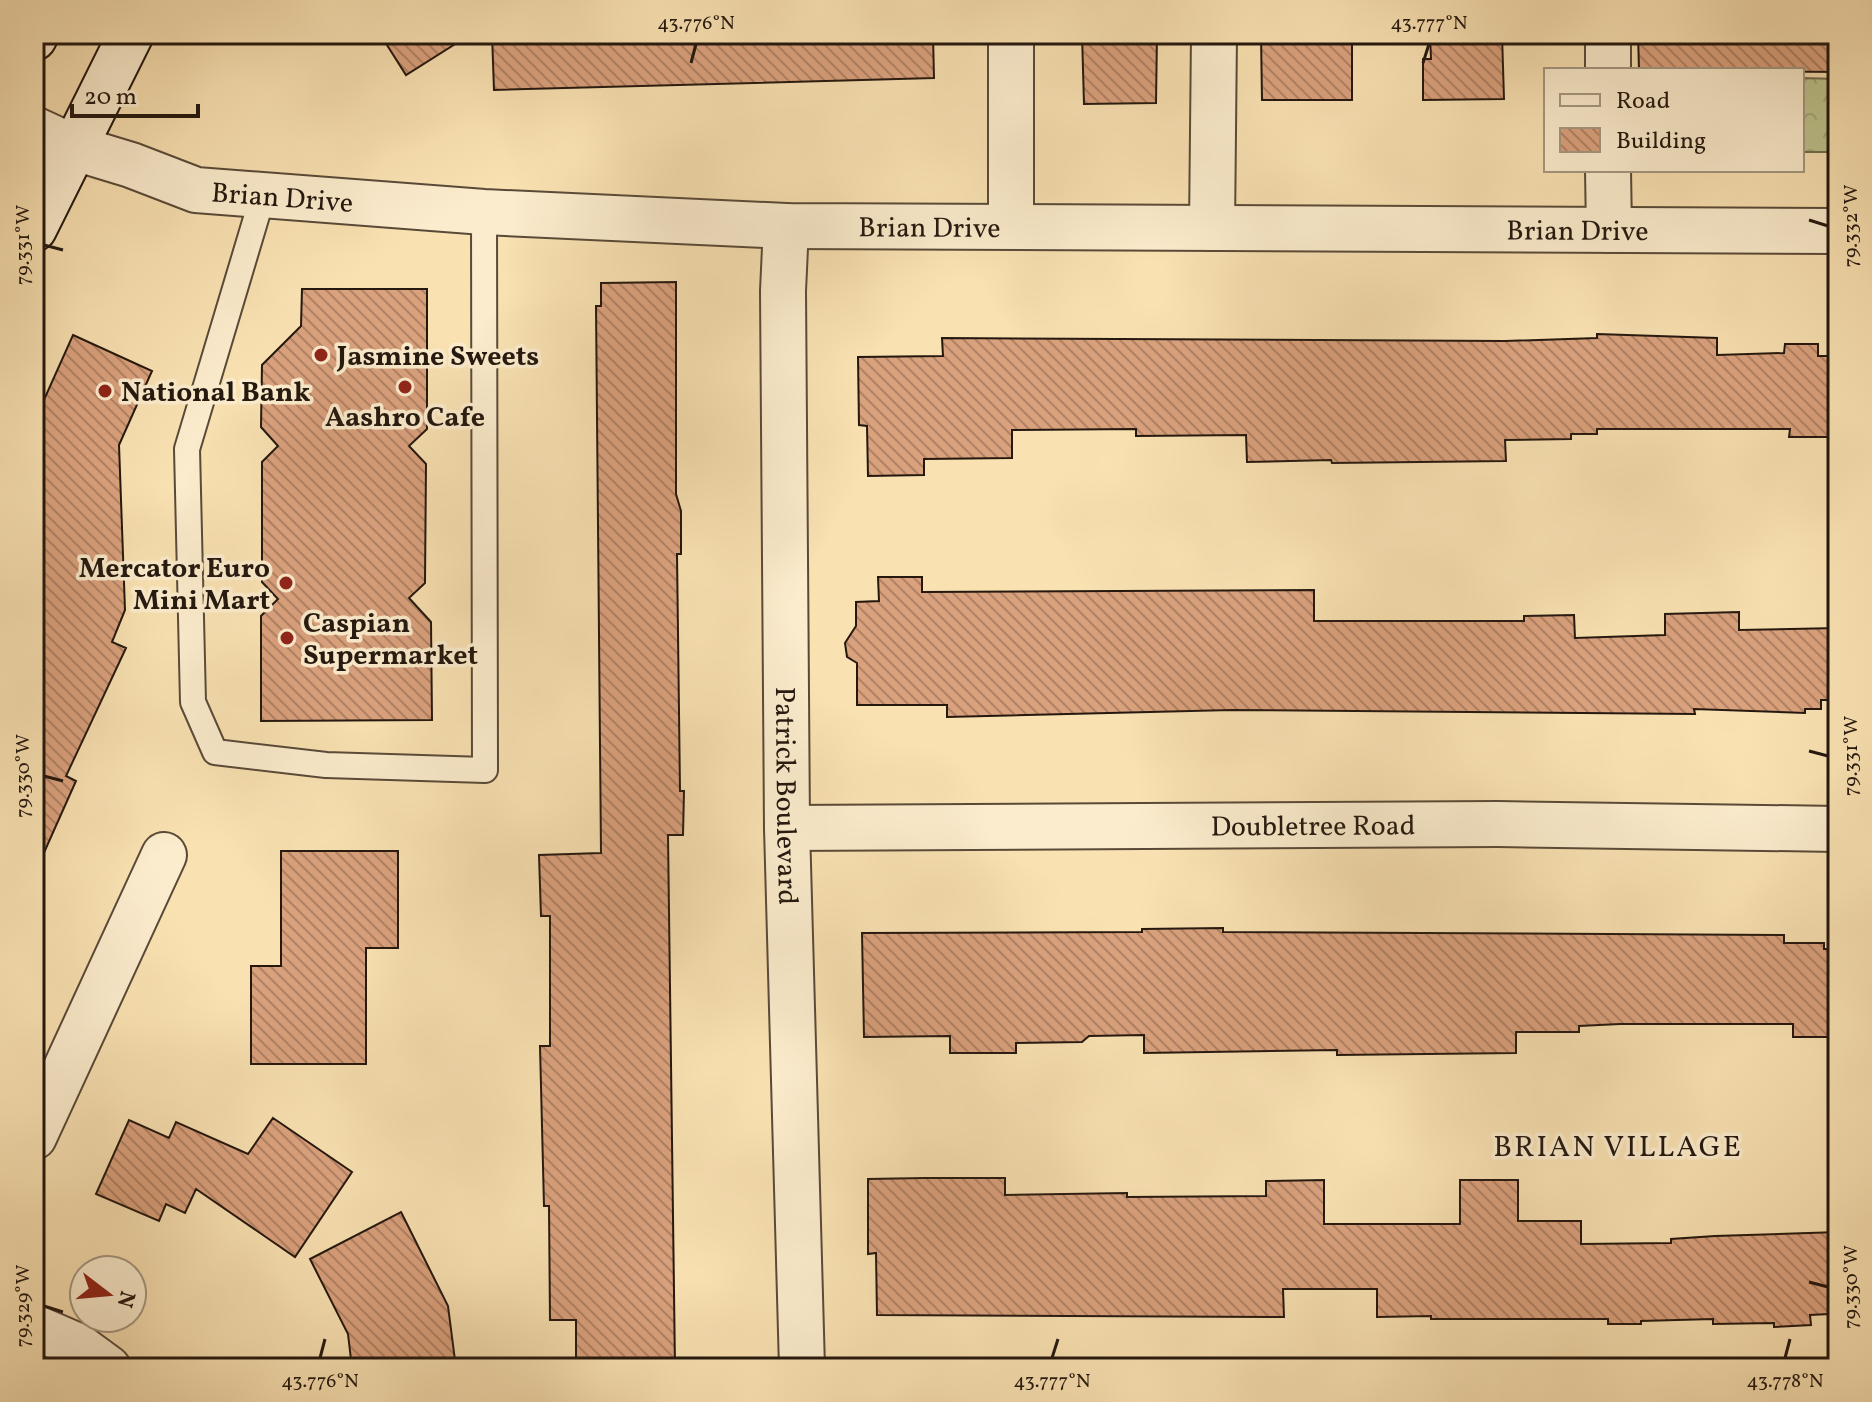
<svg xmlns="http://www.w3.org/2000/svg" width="1872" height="1402" font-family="Vollkorn,serif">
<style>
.forest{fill:url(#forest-crowns);stroke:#706e4e;stroke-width:2}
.building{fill:url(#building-back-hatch);stroke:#24180f;stroke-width:2}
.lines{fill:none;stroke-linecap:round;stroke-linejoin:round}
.lane-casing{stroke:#594a38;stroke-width:28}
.street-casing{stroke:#594a38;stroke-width:48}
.secondary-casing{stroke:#24180f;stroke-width:48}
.lane{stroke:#fbeccd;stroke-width:24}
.street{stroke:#fbeccd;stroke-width:44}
.secondary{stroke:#fbeccd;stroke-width:44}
.ticks{fill:none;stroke:#24180f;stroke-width:3}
.poi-dot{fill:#8f2418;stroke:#fbeccd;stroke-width:3}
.labels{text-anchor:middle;stroke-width:7;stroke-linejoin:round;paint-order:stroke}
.street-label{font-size:28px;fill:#24180f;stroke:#fbeccd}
.poi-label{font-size:28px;font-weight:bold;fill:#24180f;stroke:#fbeccd;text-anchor:start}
.neighbourhood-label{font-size:30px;letter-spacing:2px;fill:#24180f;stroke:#fbeccd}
.neatline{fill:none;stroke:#24180f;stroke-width:3}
.ticks-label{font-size:20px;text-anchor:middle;fill:#24180f}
</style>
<defs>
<pattern id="forest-crowns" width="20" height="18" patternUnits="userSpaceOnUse" patternTransform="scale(2)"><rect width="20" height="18" fill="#bdc38d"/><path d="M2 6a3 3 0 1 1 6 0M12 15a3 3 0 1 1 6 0" fill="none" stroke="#a2a778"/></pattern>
<pattern id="building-back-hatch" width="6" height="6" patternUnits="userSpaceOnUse" patternTransform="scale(2)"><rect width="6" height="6" fill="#daa17d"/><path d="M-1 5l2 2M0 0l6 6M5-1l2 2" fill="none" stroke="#b18265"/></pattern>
</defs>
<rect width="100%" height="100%" fill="#f9e1b2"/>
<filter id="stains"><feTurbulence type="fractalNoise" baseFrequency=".0025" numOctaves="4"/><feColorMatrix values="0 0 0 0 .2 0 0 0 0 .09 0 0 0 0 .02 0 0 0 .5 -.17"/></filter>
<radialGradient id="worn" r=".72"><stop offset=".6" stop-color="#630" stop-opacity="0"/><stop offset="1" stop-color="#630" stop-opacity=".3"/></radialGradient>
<path class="forest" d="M1802,78l36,1v73h-36z"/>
<path class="building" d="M380,34h91l-65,41z
M492,34h441l1,44 -440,12z
M1082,34h75l-1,69 -72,1z
M1261,34h91v66h-90z
M1430,34h72l2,65 -81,1v-41h8z
M1638,34h200v38l-199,-2z
M676,282v212l5,17v43h-4l3,237h4l-1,44h-15l7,533h-99v-48h-26l-1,-114h-5l-4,-160h10v-130h-9l-2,-61 62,-2 -5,-547h5v-23z
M302,289h125v140l-18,17 17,18 -1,119 -16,15 22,24 1,98 -171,1v-105l17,-17 -16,-17v-120l16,-16 -17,-19 1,-62 39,-39z
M1597,334l120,4v17l67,-2 1,-9h33v12h20v81h-49l1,-8h-193v5h-26v5l-66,1 1,21 -174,2 -1,-3 -84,2 -1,-27 -110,1v-7l-124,1v28l-88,1v16l-56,1 -1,-50 -8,-1 -1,-68 85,-1 -1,-18 563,3 92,-3z
M73,335l79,36 -33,74 6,165 -13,32 14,6 -60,128 10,5 -42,94v-453z
M878,577h44v15l392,-2v31h210v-5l50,-1 1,23 90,-3v-21l74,-2v18l99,-2v72h-17v9h-16v4l-111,-4 1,5 -463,-4 -285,7v-12h-90v-42l-10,-6 -2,-14 11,-17v-24l23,-1z
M281,851h117v97h-32v116h-115v-98h30z
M1223,928v4l561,3v8h40v6h14v88h-45v-13h-173l-41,2v6h-63v21l-179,2v-5l-193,3v-18l-55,1 -7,6 -66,1v10h-66v-17l-86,1 -2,-104 280,-1v-3z
M273,1118l79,54 -57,85 -99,-68 -11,24 -19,-9 -7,17 -63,-27 33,-74 40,18 7,-16 72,32z
M924,1178h81v17l122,-2v4l139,-1v-15l58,-1v44h136v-44h58v41h63v23l90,-1v-4l44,-3 123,-4v75h-9v7l-19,1 1,10 -37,2v-4l-61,1v-5l-72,2v3h-33v-5h-177v-3l-54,1v-28h-94l1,28 -407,-2 -1,-62 -8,1v-75z
M401,1212l47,94 8,62h-104l-4,-34 -38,-75z"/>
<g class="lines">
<defs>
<path id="lane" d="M263,195l-76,254 6,253 22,50 111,13 159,5 -1,-558"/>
<g id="street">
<path d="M1011,34v192"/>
<path d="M1608,34v36"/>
<path id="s1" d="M34,129l41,19 56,17 65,25 288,22 302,14 1052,5"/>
<path d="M1608,170l1,60"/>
<path id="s2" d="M786,226l-3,65 4,537 15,540"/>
<path d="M1212,228l2,-194"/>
<path id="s3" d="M787,828l711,-4 340,5"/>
<path d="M34,1137l130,-282"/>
<path d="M34,1327l44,19 30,22"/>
</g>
<path id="secondary" d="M34,38l2,-4
M34,229l97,-195"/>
</defs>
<use href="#lane" class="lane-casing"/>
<use href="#street" class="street-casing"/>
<use href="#secondary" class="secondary-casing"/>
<use href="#lane" class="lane"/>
<use href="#street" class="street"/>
<use href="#secondary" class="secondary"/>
</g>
<path class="ticks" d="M691,63l5,-19M1423,63l6,-19M1809,220l19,6M44,245l19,5M1809,751l19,5M44,776l19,5M1809,1282l19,5M44,1306l19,6M320,1358l5,-19M1052,1358l6,-19M1785,1358l5,-19"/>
<g class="poi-dot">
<circle cx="321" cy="355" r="8"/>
<circle cx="405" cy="387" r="8"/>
<circle cx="105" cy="391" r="8"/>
<circle cx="286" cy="583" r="8"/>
<circle cx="287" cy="638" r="8"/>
</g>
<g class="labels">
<g class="street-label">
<text dy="10" stroke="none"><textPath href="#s1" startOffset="260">Brian Drive</textPath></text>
<text dy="10" stroke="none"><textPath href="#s1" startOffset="908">Brian Drive</textPath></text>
<text dy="10" stroke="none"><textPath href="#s1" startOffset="1556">Brian Drive</textPath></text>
<text dy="10" stroke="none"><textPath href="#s2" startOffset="570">Patrick Boulevard</textPath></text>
<text dy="10" stroke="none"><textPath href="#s3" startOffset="526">Doubletree Road</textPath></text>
</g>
<g class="poi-label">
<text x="337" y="365">Jasmine Sweets</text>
<text x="121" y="401">National Bank</text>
<text x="405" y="426" text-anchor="middle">Aashro Cafe</text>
<text x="270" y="577" text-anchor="end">Mercator Euro<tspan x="270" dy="32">Mini Mart</tspan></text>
<text x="303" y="632">Caspian<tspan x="303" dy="32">Supermarket</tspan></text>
</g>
<g class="neighbourhood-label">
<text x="1618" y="1156">BRIAN VILLAGE</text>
</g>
</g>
<rect width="1872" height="1402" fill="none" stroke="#f9e1b2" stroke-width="88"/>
<rect x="1544" y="68" width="260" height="104" fill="#fbeccd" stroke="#a59781" stroke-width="2"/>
<rect x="1560" y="94" width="40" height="12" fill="#fbeccd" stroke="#a59781" stroke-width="2"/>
<text x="1616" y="108" font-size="24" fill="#24180f">Road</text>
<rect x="1560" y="128" width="40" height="24" fill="url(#building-back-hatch)" stroke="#a59781" stroke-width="2"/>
<text x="1616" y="148" font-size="24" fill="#24180f">Building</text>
<g transform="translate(108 1294) rotate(106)"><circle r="38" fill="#fbeccd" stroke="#a59781" stroke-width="2"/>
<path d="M0-6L14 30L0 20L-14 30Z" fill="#8f2418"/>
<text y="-12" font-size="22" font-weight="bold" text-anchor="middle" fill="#24180f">N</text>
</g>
<path d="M72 104v12h126v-12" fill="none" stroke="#24180f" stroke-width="4"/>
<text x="84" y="104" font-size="24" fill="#24180f" stroke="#fbeccd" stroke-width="6" paint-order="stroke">20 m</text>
<rect x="44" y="44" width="1784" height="1314" class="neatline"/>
<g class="ticks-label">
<text x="696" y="29">43.776°N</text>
<text x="1429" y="29">43.777°N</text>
<text transform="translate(1850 226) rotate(-90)" y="7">79.332°W</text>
<text transform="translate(22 245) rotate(-90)" y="7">79.331°W</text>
<text transform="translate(1850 756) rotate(-90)" y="7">79.331°W</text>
<text transform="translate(22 776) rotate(-90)" y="7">79.330°W</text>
<text transform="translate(1850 1287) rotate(-90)" y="7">79.330°W</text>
<text transform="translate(22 1306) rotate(-90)" y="7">79.329°W</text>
<text x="320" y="1387">43.776°N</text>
<text x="1052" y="1387">43.777°N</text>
<text x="1785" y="1387">43.778°N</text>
</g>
<rect width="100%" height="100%" filter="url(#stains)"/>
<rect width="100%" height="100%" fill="url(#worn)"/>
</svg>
